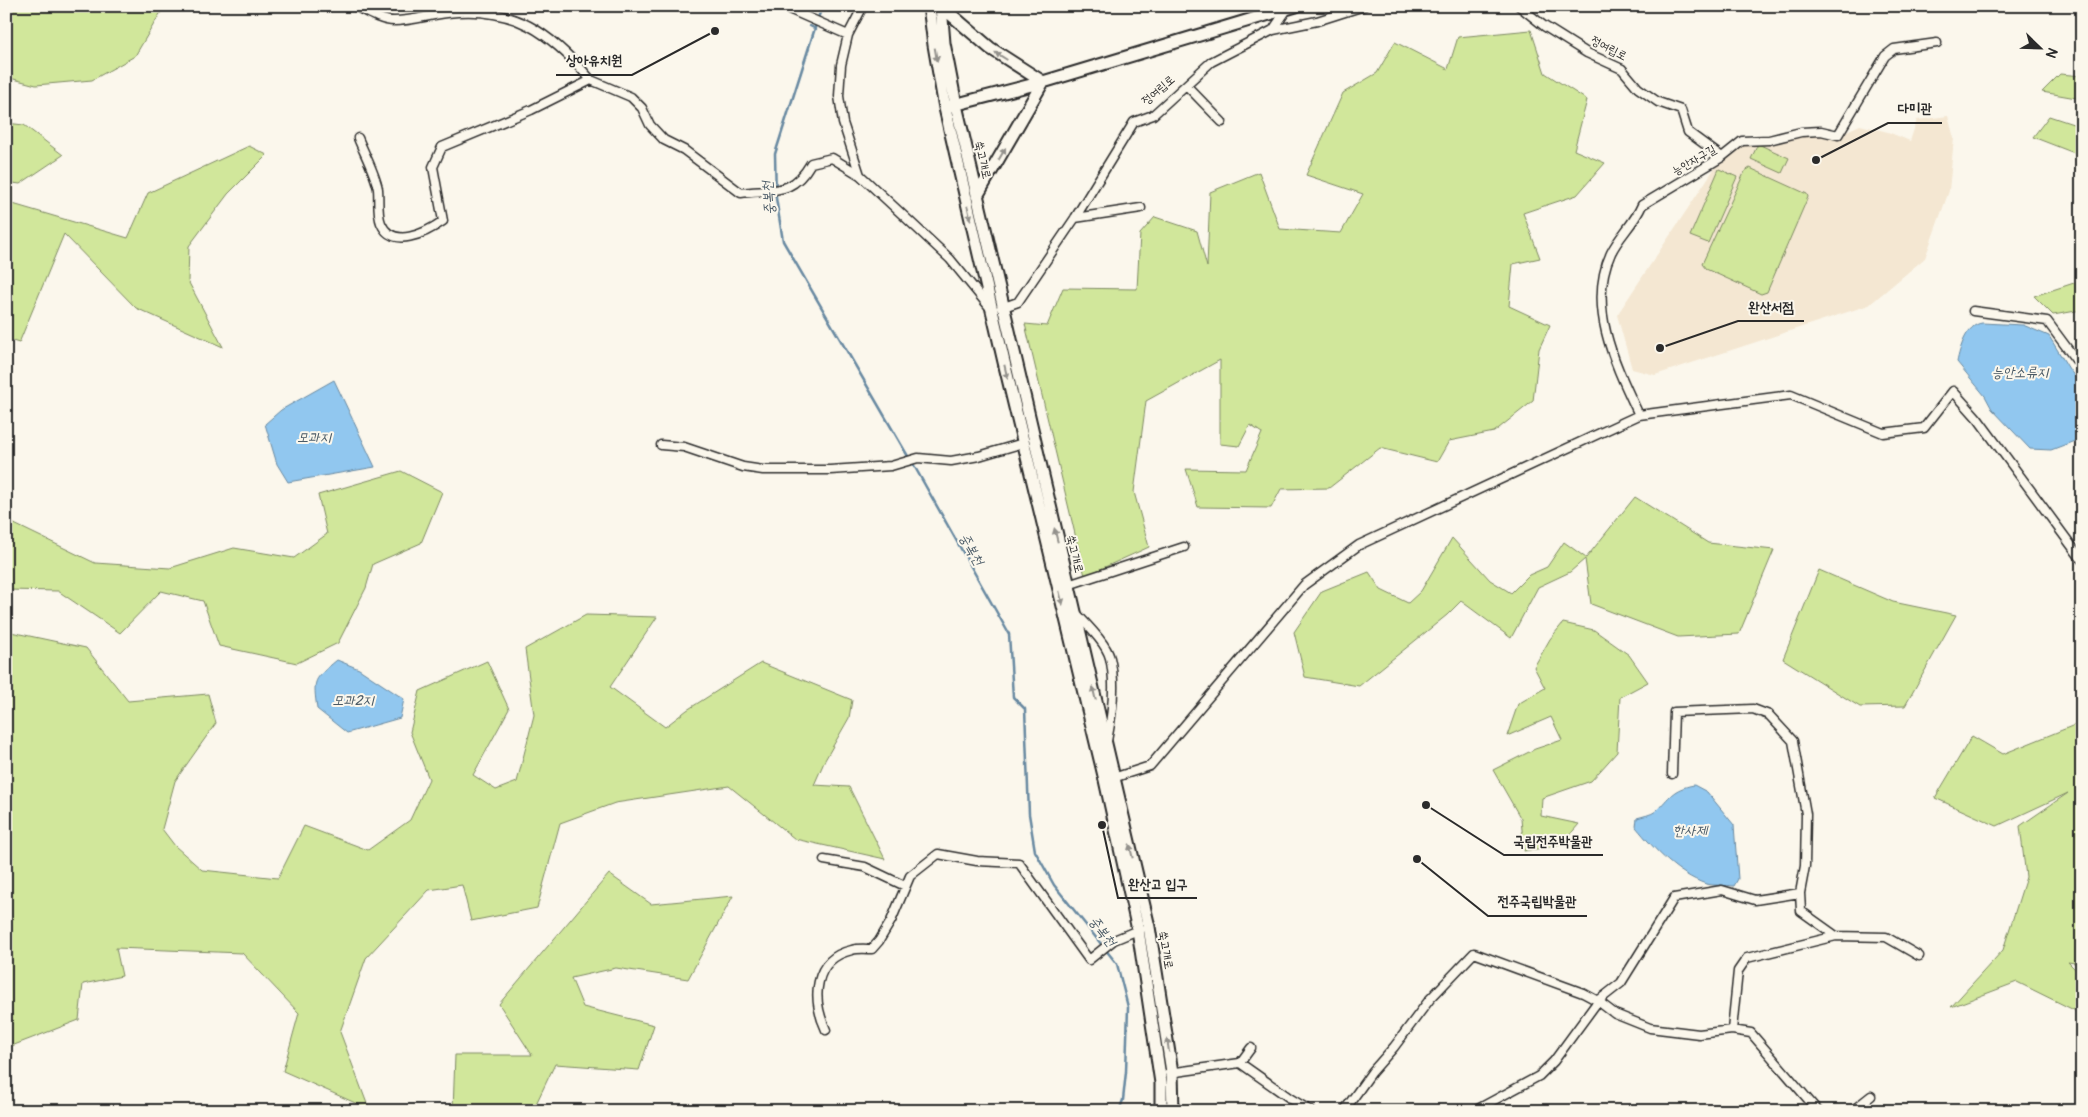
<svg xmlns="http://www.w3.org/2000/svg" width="2088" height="1117" font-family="Pangolin,'Poor Story',sans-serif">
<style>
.built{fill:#f4e7d2}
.green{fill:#d1e79b;stroke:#7e8963}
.water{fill:#91c7ef;stroke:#6889a1}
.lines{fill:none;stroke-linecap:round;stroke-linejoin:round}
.stream{stroke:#6889a1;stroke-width:2.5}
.street-casing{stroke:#2b2b2b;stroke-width:11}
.secondary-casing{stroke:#2b2b2b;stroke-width:15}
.street{stroke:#fbf7ec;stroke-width:8}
.secondary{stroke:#fbf7ec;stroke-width:11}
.oneway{fill:#93918c}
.labels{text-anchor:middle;stroke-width:4;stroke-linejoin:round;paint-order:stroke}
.street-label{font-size:12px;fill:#2b2b2b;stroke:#fbf7ec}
.water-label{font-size:14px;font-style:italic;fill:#4a5a66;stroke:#fbf7ec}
.leader{fill:none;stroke:#2b2b2b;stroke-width:2}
.callout-dot{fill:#2b2b2b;stroke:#fbf7ec;stroke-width:2}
.callout-label{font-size:14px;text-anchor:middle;font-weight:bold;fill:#2b2b2b;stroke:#fbf7ec;stroke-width:4;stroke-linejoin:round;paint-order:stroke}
</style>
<rect width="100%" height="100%" fill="#fbf7ec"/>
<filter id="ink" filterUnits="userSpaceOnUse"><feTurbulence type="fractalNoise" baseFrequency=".02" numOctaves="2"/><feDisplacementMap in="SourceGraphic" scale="10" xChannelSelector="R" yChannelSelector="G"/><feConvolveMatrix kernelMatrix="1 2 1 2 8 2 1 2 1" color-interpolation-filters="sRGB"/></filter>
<g filter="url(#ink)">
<path class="built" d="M1948,116l6,22 -5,53 -24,67 -56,47 -214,70 -23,-6 -15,-54 105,-158 25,-16 54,-9 37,3 22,-10 28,7 22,9 7,-21z"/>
<path class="green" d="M6,6h163l-8,6 -26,44 -43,24 -56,5 -30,-8z
M1531,30l14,43 42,27 -13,50 31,13 -28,32 -54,18 17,45 -27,6 -4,42 41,19 -11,24 -6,52 -39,31 -45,9 -12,21 -57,-14 -51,40 -48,1 -10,19 -73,-1 -12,-38 60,1 16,-37 -12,-8 -11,21 -19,-2v-84l-74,41 -12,91 15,55 -64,29 -60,-252 22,2 16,-38 74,1 3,-55 15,-17 42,14 10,36 3,-75 49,-20 21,57 61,4 22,-39 -57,-19 37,-82 34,-20 18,-31 53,27 10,-32z
M2060,74l22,2v23l-40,-7z
M2049,116l33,11v29l-49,-19z
M6,123l18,2 39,30 -43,29 -14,-2z
M1758,144l31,14 -7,15 -31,-14z
M249,146l18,9 -39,39 -39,52 -1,35 35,66 -87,-39 -72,-74 -45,109 -13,-4v-137l122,36 20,-45z
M1750,168l57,26 1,3 -41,95 -6,2 -55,-25 -4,-5 43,-93z
M1719,169l18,8 -29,66 -18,-7z
M2082,276v34l-29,5 -19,-19 40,-13z
M401,471l41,21 -21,51 -48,21 -7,24 -28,55 -41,20 -78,-17 -16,-45 -42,-10 -41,42 -62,-42 -52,-1v-70l89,43 75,5 64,-20 60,10 33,-24 -9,-39z
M1635,497l73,46 66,7 -35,84 -61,3 -87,-33 -6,-45 -15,13 -32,15 -27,51 -50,-37 -14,14 -88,71 -54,-9 -11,-45 28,-41 47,-19 12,18 27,13 13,-12 31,-53 38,42 21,13 18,-18 18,-8 17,-25 22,16z
M1819,570l74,32 63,13 -51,91 -45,1 -77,-48z
M586,615l71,2 -47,70 55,40 22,-17 74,-47 91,37 -3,18 -24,42 -11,25 35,2 36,72 -90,-20 -66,-53 -114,17 -55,20 -23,85 -66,13 -9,-36 -33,5 -63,68 -26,74 29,77 -86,-38 16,-58 -57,-60 -126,-5 6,28 -39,8 -4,36 -70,27 -3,-10v-406l80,17 42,53 80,-7 8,29 -41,58 -13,48 13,17 27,24 76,8 26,-52 64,24 42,-30 19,-41 -19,-47 10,-41 67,-30 22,48 -36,66 23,15 21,-8 17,-67 -9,-66z
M1563,623l31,7 35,25 19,27 -28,15 -3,55 -26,29 -49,17 -1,18 38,8 -18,21 -37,6 -3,-32 -28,-49 42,-21 27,-9 -11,-23 -44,19 11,-32 27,-16 -11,-21 16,-28z
M2082,722v242l-14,-2 14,14v38l-65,-32 -66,25 52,-57 23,-73 -6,-51 48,-33 -71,33 -62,-28 37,-62 31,18z
M609,874l42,30 82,-8 -45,83 -72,-11 -45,10 12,29 71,18 -15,45 -84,-6 -20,42 9,5h-91l2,-56h77l-33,-51z"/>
<path class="water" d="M1982,323l41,2 26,11 20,33 13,17v50l-2,3 -29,11 -21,-1 -38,-40 -7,-13 -28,-34c3,-14 9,-37 25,-39z
M334,380l41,87 -87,15 -11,-18 -12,-40 16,-14z
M337,660l22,9 45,30 -4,19 -53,15 -30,-24c-4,-30 -4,-29 20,-49z
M1694,785l13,7 27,33 4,54 -4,7c-8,-1 -19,0 -28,-2 -29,-10 -51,-34 -70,-57l1,-9c6,-2 14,-3 19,-7 14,-14 16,-22 38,-26z"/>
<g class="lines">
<path class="stream" d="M768,6l5,2
M822,6l-47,148 1,44 7,43 126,217
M810,26l6,3
M912,462l97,172 4,63 12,12 4,105 6,37 19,34 63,79 11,43 -2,65 -3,28 -4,11"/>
<defs>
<path id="street" d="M355,6c12,6 26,15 39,15 17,0 36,-6 53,-8 66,-8 103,19 144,67
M782,6l66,29
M1519,6l25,20 43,27 35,16 16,19 20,14 23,8 7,22 34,25
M1273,30l15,-22
M1186,85l36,37
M358,138c6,15 17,35 20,51 1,11 -1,24 3,34 11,27 45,10 62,-2l-10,-54 9,-20 89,-37 60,-30 40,17 11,11 8,17 14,15 20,10 57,43c33,-4 51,3 70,-30l21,-5 28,17 90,84 41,50
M860,175l-17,-52 -4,-27 2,-31 7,-30 15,-29
M1075,218l66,-10
M1001,308l17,-6 57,-84 59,-96 19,-7 58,-53 62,-32 44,-9 47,-15
M1973,311l74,10 29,39 6,2
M1639,415c-23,-49 -53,-108 -28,-162 8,-17 23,-29 31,-48l80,-48 20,-16 27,-1 32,-8 20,-1 17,4 47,-79 9,-7 43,-6
M661,445l23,2 59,20 20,3h67l61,-4 27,-8 33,3 28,-5 44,-13
M1068,585l116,-38
M1077,614c10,11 29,29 33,44 6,25 2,58 -3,83
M1110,779l40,-13 154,-181 55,-40 280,-130 152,-20 92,38 41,-5 29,-37 25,28 104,141
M824,860l41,7 40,19
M1800,893l1,18 35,25
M826,1030c-14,-30 -14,-71 26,-80 6,-2 14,-1 20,-1l7,-8 12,-20 19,-45 28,-22 39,7 42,2 70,97 25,-20 24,-10
M1732,1030l6,-59 9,-13 89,-22 50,1 33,19
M1240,1063l51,36 20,12
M1169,1073l71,-10 11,-15
M1344,1111l28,-39 22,-25 36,-48 44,-46 109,40 15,8 17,13 35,14 49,6 33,-4 19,3 67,78
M1474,1111l65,-35 15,-15 44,-60 23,-18 53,-85 48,-8 33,10 45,-7 5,-27 1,-52 -13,-73 -24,-26 -16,-6 -79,3 -2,62
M1852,1111l19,-15"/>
<path id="secondary" d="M929,6l5,39 11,63 59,254 101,418 33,150 23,153v28
M941,6l3,37 12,62 193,822 23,145 1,39
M941,6l49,42 53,34 -66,114
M950,106l93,-24 253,-76"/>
</defs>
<use href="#street" class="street-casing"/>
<use href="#secondary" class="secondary-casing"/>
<use href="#street" class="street"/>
<use href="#secondary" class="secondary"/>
</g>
<defs><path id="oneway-solid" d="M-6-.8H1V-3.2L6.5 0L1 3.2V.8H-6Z" transform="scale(1.25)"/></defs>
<g class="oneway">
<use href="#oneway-solid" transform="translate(936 55) rotate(80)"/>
<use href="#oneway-solid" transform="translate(1001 56) rotate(-148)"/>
<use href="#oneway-solid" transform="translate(1002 154) rotate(-60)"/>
<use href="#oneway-solid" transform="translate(969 213) rotate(77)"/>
<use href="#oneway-solid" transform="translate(1006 372) rotate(77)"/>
<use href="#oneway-solid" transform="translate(1056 535) rotate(-104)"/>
<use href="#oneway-solid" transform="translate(1061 598) rotate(76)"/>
<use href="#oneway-solid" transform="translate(1094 693) rotate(-103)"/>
<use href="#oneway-solid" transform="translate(1131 851) rotate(-103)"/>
<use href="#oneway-solid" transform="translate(1168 1045) rotate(-98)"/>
</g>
</g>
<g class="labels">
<g class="street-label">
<text transform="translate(1609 48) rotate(28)" y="4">정여립로</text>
<text transform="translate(1158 90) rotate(-40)" y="4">정여립로</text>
<text transform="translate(983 160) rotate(77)" y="4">쑥고개로</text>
<text transform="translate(1694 160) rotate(-30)" y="4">능안자구길</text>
<text transform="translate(1075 554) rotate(76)" y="4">쑥고개로</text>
<text transform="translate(1166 950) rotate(80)" y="4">쑥고개로</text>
</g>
<g class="water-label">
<text transform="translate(768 198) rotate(-95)" y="5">중복천</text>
<text x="2020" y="377">능안소류지</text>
<text x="314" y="442">모과지</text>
<text transform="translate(972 549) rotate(60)" y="5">중복천</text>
<text x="353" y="705">모과2지</text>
<text x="1690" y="835">한사제</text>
<text transform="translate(1103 931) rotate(52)" y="5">중복천</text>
</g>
</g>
<path class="leader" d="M715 31L632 75H556M1816 160L1888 123H1942M1660 348L1738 321H1804M1426 805L1504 855H1603M1102 825L1118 898H1197M1417 859L1488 916H1587"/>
<g class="callout-dot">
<circle cx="715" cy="31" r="5"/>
<circle cx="1816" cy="160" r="5"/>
<circle cx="1660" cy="348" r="5"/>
<circle cx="1426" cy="805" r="5"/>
<circle cx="1102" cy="825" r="5"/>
<circle cx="1417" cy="859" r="5"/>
</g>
<g class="callout-label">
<text x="594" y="65">상아유치원</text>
<text x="1915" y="113">다미관</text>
<text x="1771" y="312">완산서점</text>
<text x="1553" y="846">국립전주박물관</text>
<text x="1158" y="889">완산고 입구</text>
<text x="1537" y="906">전주국립박물관</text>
</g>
<rect width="2088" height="1117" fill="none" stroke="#fbf7ec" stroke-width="25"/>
<rect x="12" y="12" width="2063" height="1092" fill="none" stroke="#2b2b2b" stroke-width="2" filter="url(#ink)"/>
<g transform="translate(2040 48) rotate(113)" stroke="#fbf7ec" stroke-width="4" paint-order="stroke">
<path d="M0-4L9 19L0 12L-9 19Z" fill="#2b2b2b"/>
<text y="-8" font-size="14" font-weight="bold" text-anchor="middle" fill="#2b2b2b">N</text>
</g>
</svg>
